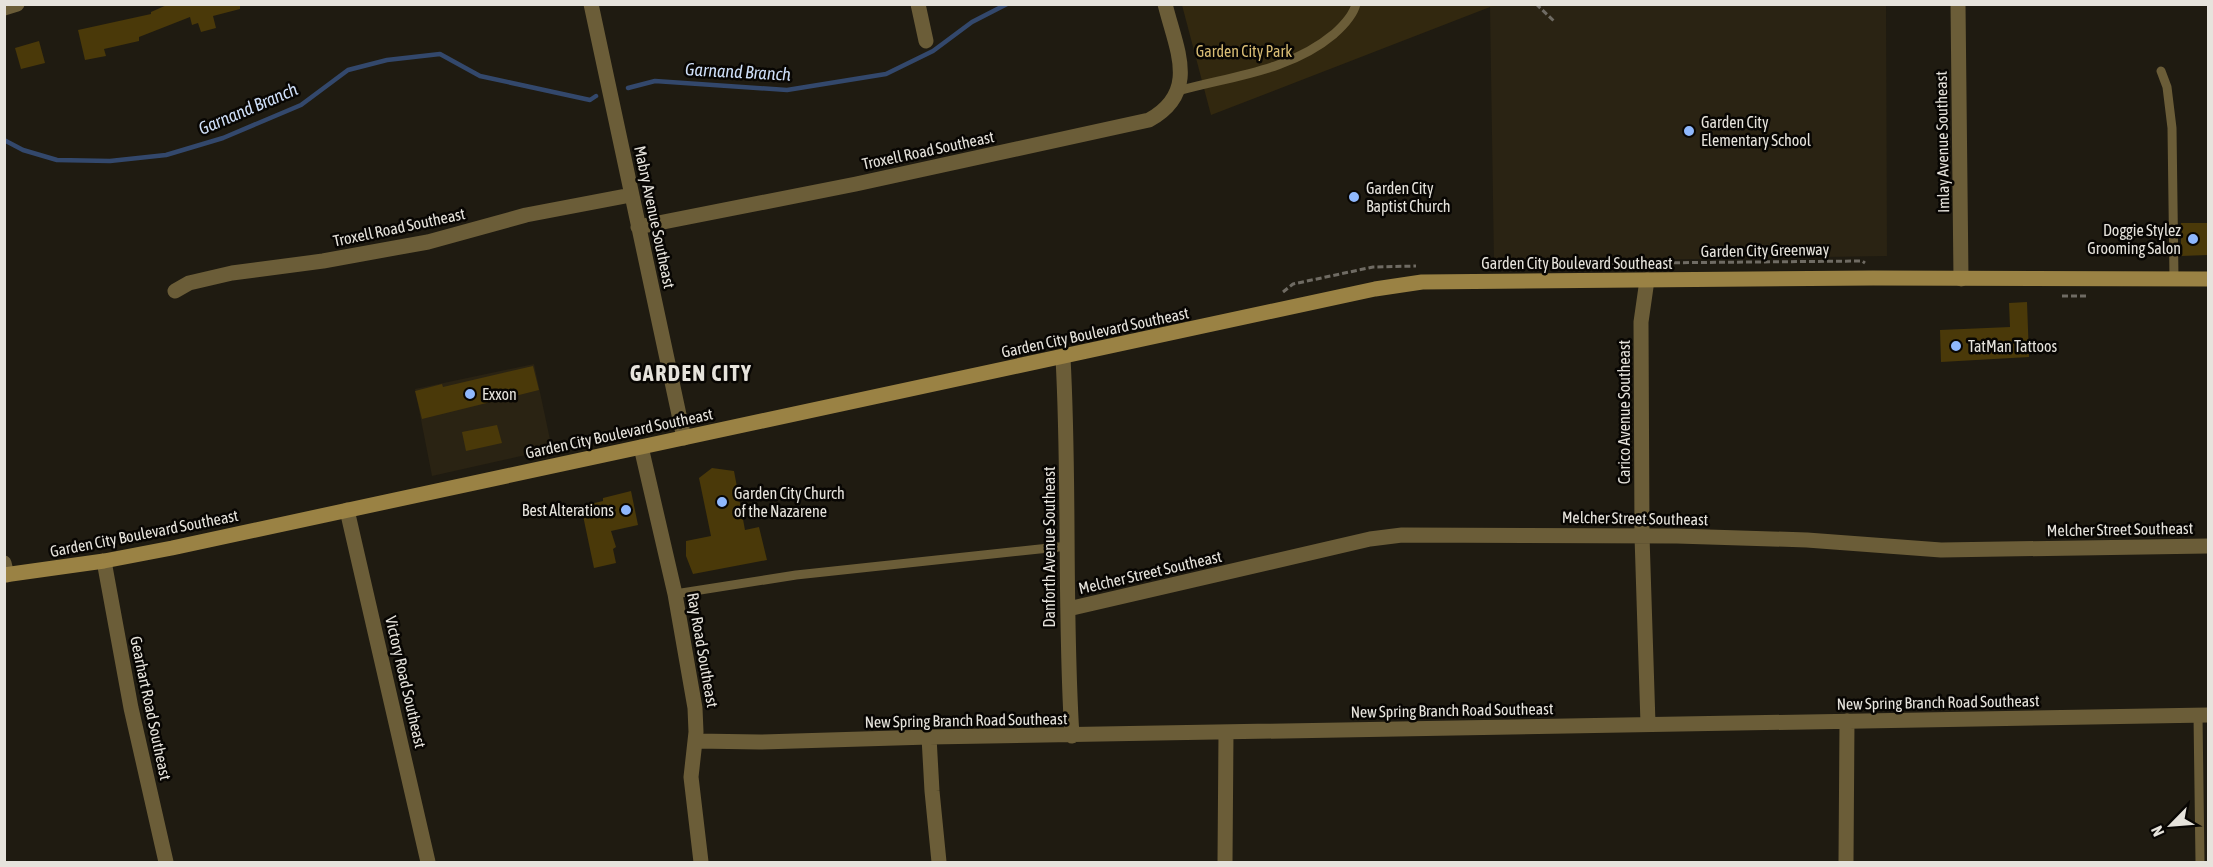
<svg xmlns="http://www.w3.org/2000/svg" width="2213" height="867" font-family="'Asap Condensed',sans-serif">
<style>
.built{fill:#2a2313}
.green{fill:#32280f}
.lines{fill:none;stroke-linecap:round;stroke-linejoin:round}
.stream{stroke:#33486c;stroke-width:4.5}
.building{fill:#4a3909}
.path{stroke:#6f6b63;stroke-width:3;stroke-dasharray:6 3;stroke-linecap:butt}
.lane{stroke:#6b5d38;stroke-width:9}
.street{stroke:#6b5d38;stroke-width:15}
.secondary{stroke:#9a8244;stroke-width:15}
.poi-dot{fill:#8fb8fd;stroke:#080603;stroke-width:2}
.labels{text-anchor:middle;stroke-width:5;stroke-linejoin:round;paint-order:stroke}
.park-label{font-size:16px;fill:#d8bc74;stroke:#080603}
.poi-label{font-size:16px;fill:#e6e3dc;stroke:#080603;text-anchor:start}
.street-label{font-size:16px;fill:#e6e3dc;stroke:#080603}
.water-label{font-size:18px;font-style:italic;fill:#cedef7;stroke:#080603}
.district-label{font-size:22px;font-weight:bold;letter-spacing:1.5px;fill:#e6e3dc;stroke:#080603}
</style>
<rect width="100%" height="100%" fill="#1f1b11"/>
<path class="built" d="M1509,4l377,1 1,251 -393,6 -4,-255z
M534,364l18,85 -120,27 -17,-87z"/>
<path class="green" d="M1182,5h327l-19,2 -279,108z"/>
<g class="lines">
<path class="stream" d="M628,88l27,-7 132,9 99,-16 47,-23 39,-29 35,-18
M4,140l19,10 34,10 53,1 56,-6 57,-17 78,-33 47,-35 39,-10 53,-6 40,22 110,24 6,-4"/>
</g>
<path class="building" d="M169,4h71v5l-27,7 3,12 -15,4 -3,-9 -6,2 -2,-8 -51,20v4l-35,8 2,7 -21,4 -7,-30 73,-16v-2z
M39,41l6,22 -24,6 -6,-21z
M2181,223h27v32l-27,1z
M2027,302l2,55 -88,5 -1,-32 70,-3 -1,-24z
M533,366l6,24 -117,29 -7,-28 27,-7 1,3z
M497,425l5,18 -36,8 -4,-19z
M712,468l22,3 11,59 14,-3 8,33 -74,14 -7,-18v-15l25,-5 -12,-58z
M631,491l7,34 -27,6 5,16 -3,2 3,14 -22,5 -13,-62 22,-5v-3z"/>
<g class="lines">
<path class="path" d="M1536,4l19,18
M1539,264l323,-3 3,2
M1283,292l10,-8 80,-17 43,-1
M2062,296h26"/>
<path class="lane" d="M2161,71l6,16 5,41 2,150
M1178,91c54,-15 112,-20 156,-57 9,-8 19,-18 22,-30
M675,594l121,-19 272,-29
M2198,715l2,147"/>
<path class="street" d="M591,4l93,434
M918,4l8,37
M1958,4l3,275
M4,8l13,-4
M638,227l218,-43 293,-64c51,-28 27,-71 16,-116
M1647,280l-6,42 1,214 6,188
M175,291l14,-8 43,-10 91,-12 105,-19 98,-27 105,-20
M1063,358c7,126 1,252 9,378
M641,447l34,147 20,114 1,24 -5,45 10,85
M347,510l81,352
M104,561l27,147 35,154
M4,563l3,12
M1068,609l302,-70 32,-4 275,1 130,4 134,10 267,-4
M929,737l3,54 7,71
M696,741l64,1 169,-5 1279,-22
M1225,862l1,-129
M1846,862l1,-141"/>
<path class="secondary" d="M4,575l100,-14 68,-13 1203,-259 47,-7 451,-4 335,1"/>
</g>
<g class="poi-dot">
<circle cx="1689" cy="131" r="6"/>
<circle cx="1354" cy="197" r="6"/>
<circle cx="2193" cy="239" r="6"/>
<circle cx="1956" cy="346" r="6"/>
<circle cx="470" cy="394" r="6"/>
<circle cx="722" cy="502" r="6"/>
<circle cx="626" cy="510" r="6"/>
</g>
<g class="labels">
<g class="park-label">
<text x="1244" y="57">Garden City Park</text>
</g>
<g class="poi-label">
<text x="1701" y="128">Garden City<tspan x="1701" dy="18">Elementary School</tspan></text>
<text x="1366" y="194">Garden City<tspan x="1366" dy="18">Baptist Church</tspan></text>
<text x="2181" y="236" text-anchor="end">Doggie Stylez<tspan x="2181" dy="18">Grooming Salon</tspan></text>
<text x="1968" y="352">TatMan Tattoos</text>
<text x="482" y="400">Exxon</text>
<text x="734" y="499">Garden City Church<tspan x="734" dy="18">of the Nazarene</tspan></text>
<text x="614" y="516" text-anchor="end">Best Alterations</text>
</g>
<g class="street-label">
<text transform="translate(1942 142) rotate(-91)" y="6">Imlay Avenue Southeast</text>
<text transform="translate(928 150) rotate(-12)" y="6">Troxell Road Southeast</text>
<text transform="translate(655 217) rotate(78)" y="6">Mabry Avenue Southeast</text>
<text transform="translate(399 227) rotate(-12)" y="6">Troxell Road Southeast</text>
<text transform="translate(1765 250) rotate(-1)" y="6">Garden City Greenway</text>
<text x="1577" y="269">Garden City Boulevard Southeast</text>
<text transform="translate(1095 332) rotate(-12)" y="6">Garden City Boulevard Southeast</text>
<text transform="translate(1624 412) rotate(-90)" y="6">Carico Avenue Southeast</text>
<text transform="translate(619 433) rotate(-12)" y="6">Garden City Boulevard Southeast</text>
<text transform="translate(1635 518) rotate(1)" y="6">Melcher Street Southeast</text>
<text transform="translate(2120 529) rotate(-1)" y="6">Melcher Street Southeast</text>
<text transform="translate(144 533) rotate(-11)" y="6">Garden City Boulevard Southeast</text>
<text transform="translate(1049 547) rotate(-90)" y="6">Danforth Avenue Southeast</text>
<text transform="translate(1150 572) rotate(-13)" y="6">Melcher Street Southeast</text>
<text transform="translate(703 650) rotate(80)" y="6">Ray Road Southeast</text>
<text transform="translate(406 682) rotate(77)" y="6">Victory Road Southeast</text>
<text transform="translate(1938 702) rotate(-1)" y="6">New Spring Branch Road Southeast</text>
<text transform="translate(151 708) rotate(78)" y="6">Gearhart Road Southeast</text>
<text transform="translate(1452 710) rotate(-1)" y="6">New Spring Branch Road Southeast</text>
<text transform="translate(966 720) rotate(-1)" y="6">New Spring Branch Road Southeast</text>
</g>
<g class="water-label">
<text transform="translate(738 72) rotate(3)" y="6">Garnand Branch</text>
<text transform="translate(248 109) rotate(-23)" y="6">Garnand Branch</text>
</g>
<g class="district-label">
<text x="691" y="381">GARDEN CITY</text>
</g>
</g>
<rect width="2213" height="867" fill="none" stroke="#e6e3dc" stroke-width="12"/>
<g transform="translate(2171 825) rotate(245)" stroke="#080603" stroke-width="4.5" paint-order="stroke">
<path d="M0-4.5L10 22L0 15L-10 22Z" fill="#e6e3dc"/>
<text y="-9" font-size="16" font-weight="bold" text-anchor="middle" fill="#e6e3dc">N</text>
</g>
</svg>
